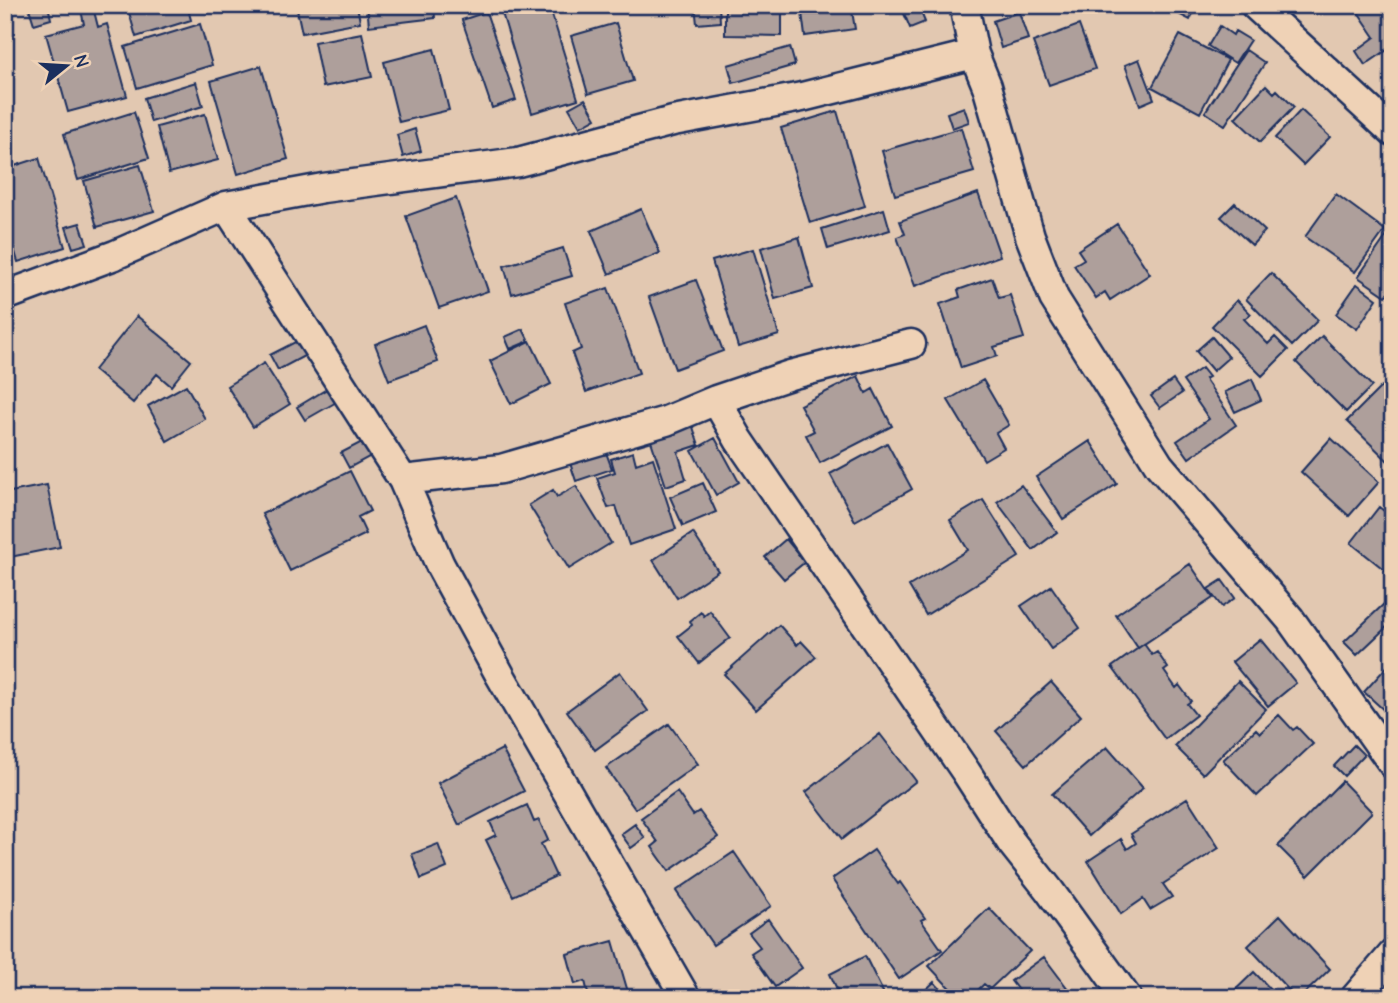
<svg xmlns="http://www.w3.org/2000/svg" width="1398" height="1003" font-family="'Comic Neue',sans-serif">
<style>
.building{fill:#ae9f9b;stroke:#1b2f5e;stroke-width:2}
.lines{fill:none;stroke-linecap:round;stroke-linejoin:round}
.street-casing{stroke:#1b2f5e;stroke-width:33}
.street{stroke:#efd2b6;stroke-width:28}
</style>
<rect width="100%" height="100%" fill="#e2c8b1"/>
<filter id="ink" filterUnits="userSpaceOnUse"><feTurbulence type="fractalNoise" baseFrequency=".0143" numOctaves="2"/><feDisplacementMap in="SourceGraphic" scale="14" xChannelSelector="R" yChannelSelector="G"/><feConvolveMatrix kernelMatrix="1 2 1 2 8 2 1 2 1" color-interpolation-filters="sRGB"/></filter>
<g filter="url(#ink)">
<path class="building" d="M28,5h20l3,14 -17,5z
M127,5h60l4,15 -55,17z
M296,5h61l3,17 -58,11z
M367,5h67l1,13 -66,8z
M529,5h20l29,94 -46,14 -30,-100z
M695,5h24l1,17 -23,2z
M725,5h57v31l-57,-1z
M801,5h50l4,24 -50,7z
M918,5l7,17 -15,6 -7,-17z
M1161,5h36l-7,15z
M1362,5h31v41l-28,19 -9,-14 19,-14 -19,-28z
M93,7l5,20 9,-3 20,72 -59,16 -22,-78 38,-10 -3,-14z
M486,12l30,88 -24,8 -30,-88z
M1019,12l9,27 -27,9 -8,-27z
M616,23l17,58 -45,13 -17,-58z
M200,24l12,41 -75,23 -12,-41z
M1079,25l16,44 -46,16 -16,-43z
M1220,26l13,9 2,-4 15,9 -15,23 -27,-17z
M362,33l10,44 -49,10 -9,-45z
M1180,35l48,25 -28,53 -48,-26z
M790,47l5,18 -62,18 -5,-18z
M434,49l15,61 -50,12 -15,-60z
M1246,50l19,13 -40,62 -20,-13z
M1139,59l15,40 -14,6 -15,-40z
M261,66l27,93 -50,15 -27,-93z
M196,82l7,24 -52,16 -7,-24z
M1266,85l8,8 3,-3 17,17 -34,35 -25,-24z
M585,99l11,19 -16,9 -11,-19z
M964,107l5,15 -17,6 -5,-15z
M1301,110l29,27 -27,28 -28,-27z
M837,111l28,95 -55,17 -29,-95z
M134,112l15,46 -71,22 -14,-46z
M205,114l13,46 -49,13 -12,-46z
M961,128l13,44 -79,23 -13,-44z
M415,129l6,22 -18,6 -6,-22z
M39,158l26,89 -47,15 -13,-44v-49z
M140,165l14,46 -57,16 -13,-46z
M978,193l22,63 -85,30 -18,-49 8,-3 -5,-13z
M1336,194l49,36 -30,42 -50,-35z
M456,198l32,93 -49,17 -33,-92z
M1235,203l30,28 -13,14 -31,-28z
M641,209l19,44 -51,21 -18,-43z
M884,209l6,21 -62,19 -6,-20z
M80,223l7,21 -14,4 -7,-21z
M1117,224l33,50 -40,26 -5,-8 -9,6 -22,-33 10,-6 -6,-9z
M1392,228l1,58 -7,10 -28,-19z
M799,237l14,51 -38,11 -14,-51z
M563,248l9,28 -60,18 -8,-28z
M753,249l26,86 -41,12 -26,-86z
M1271,273l47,47 -26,26 -46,-47z
M992,278l7,20 11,-3 14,43 -30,9 3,9 -36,12 -21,-64 20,-7 -2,-7z
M696,280l27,71 -48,18 -26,-72z
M1357,284l20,15 -20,30 -21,-15z
M608,288l31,85 -53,19 -14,-39 9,-4 -16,-46z
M1237,300l14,14 -7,5 24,25 7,-7 13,13 -26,26 -50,-50z
M137,316l54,45 -20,25 -14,-12 -24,29 -39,-33z
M424,325l14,37 -49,18 -14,-36z
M523,329l6,12 -19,8 -5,-12z
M1322,336l50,50 -26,26 -50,-50z
M1212,337l17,20 -16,14 -17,-20z
M301,339l7,15 -30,16 -8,-15z
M530,341l21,43 -40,20 -21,-43z
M264,363l26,41 -37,23 -26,-41z
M1202,368l7,9 -4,2 31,46 -47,33 -12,-17 32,-22 -26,-38z
M858,376l8,17 7,-4 19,37 -72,37 -14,-28 8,-4 -14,-26z
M1252,379l9,21 -26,12 -10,-20z
M983,380l26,45 -13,8 8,15 -20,12 -36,-60z
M1173,380l9,13 -22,15 -9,-12z
M186,385l19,34 -38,22 -19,-35z
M332,386l8,14 -35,20 -8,-13z
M1381,387l12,12v59l-4,4 -42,-41z
M691,421l8,24 -21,7 8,27 -20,7 -17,-51z
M715,438l24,44 -23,13 -24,-44z
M1331,438l48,44 -30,34 -48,-44z
M1090,441l27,43 -54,35 -27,-42z
M362,442l9,14 -22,12 -8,-15z
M887,443l25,46 -57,32 -25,-47z
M604,447l8,22 -36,12 -7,-21z
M633,452l3,12 17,-6 23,71 -47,16 -13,-39 -8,2 -11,-30 18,-6 -4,-13z
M350,471l20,40 -12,6 8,17 -76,37 -28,-57z
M703,483l13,29 -33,14 -13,-29z
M47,485l13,62 -55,11v-65z
M1021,485l36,47 -24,18 -36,-48z
M576,486l35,57 -42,26 -40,-64 24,-15 4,7z
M983,500l36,57 -93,58 -17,-29 59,-36 -18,-30z
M1379,507l14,11 -2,57 -40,-32z
M693,533l25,38 -41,27 -24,-38z
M786,539l19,23 -21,17 -19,-22z
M1190,564l23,34 -75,50 -22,-33z
M1222,580l13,18 -13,9 -14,-18z
M1051,586l29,42 -29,21 -30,-43z
M1385,603l8,8v10l-36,34 -13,-13z
M710,611l20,27 -31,25 -21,-27 14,-11 -2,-4 11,-9 3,4z
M779,625l18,20 4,-4 15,16 -60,53 -32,-36z
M1260,639l36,44 -28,23 -36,-44z
M1144,644l8,11 5,-3 11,16 -4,3 12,17 3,-3 12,16 -4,3 9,11 -31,24 -53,-72z
M1392,661l1,44 -7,7 -22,-20z
M620,672l28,39 -53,39 -28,-39z
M1238,681l28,28 -63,65 -28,-28z
M1051,682l30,34 -55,49 -30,-34z
M1279,715l14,15 4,-3 16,17 -56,52 -34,-36 33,-31 4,4z
M669,724l29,40 -63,45 -29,-41z
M880,734l36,47 -74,58 -36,-47z
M1354,745l10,10 -20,21 -10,-10z
M1107,747l36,41 -54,48 -37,-42z
M502,749l22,42 -65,34 -21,-42z
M1342,781l30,31 -64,64 -30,-30z
M677,792l16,23 6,-4 19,26 -49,34 -17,-24 6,-5 -17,-24z
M1187,798l32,50 -56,36 9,13 -22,13 -7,-11 -22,15 -33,-53 33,-22 6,10 9,-6 -5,-9z
M527,805l7,17 5,-2 9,20 -7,4 15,32 -43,20 -27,-56 10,-5 -6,-13z
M635,824l10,14 -14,10 -10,-14z
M438,844l9,24 -26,11 -9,-25z
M874,850l24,34 2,-2 25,36 -4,2 21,30 -43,29 -67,-100z
M734,852l37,54 -58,39 -37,-54z
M989,908l41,43 -40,38 -6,-5 -8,8 6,6h-23l-30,-32z
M1280,915l50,54 -30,29h-4l-48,-52z
M768,919l34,49 -27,19 -24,-34 9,-6 -11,-14z
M613,941l15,51 -20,6h-19l-4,-17 -10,3 -8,-30z
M865,956l21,42h-45l-11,-24z
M1044,957l30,40 -1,1h-49l-13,-17z
M1254,972l25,26h-52z
M934,982l15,16h-32z"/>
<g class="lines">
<defs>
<path id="street" d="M964,5l10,49 13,32 43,150 24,62 105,167 131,154 103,145
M1255,5l138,127
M226,206l177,274 37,85 60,110 186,323
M5,296l110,-41 111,-49 97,-18 195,-26 155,-41 129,-24 172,-43
M716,400l23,40 227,332 45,70 38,48 78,108
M403,480l98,-11 165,-48 50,-21 74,-25 121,-31
M1355,998l38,-44"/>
</defs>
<use href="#street" class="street-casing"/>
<use href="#street" class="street"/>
</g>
</g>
<rect width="1398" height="1003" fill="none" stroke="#efd2b6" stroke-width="28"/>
<rect x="14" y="14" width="1370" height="975" fill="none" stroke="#1b2f5e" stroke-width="2.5" filter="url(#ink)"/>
<g transform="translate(66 66) rotate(72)" stroke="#efd2b6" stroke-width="5" paint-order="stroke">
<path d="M0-5L12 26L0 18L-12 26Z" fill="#1b2f5e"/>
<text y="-10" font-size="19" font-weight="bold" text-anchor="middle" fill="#1b2f5e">N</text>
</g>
</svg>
